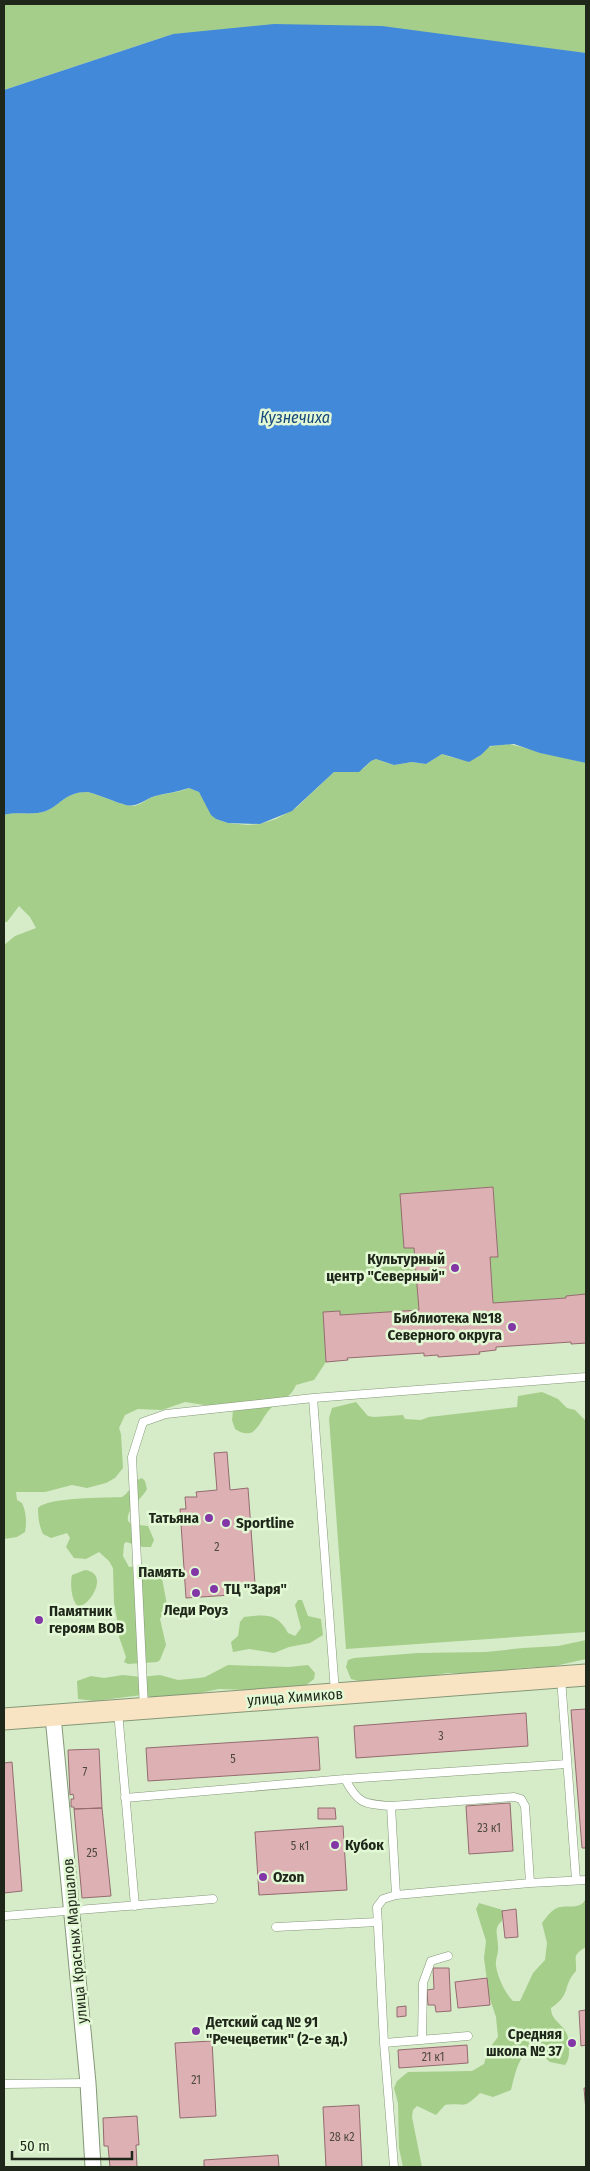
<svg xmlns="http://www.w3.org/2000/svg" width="590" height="2171" font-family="'Fira Sans Condensed',sans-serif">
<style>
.green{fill:#a6ce8b}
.water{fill:#4289d9}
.building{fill:#ddb1b4;stroke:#946b6f}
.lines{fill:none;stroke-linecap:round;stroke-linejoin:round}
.lane-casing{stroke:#849878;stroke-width:9}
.street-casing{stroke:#849878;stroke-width:17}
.secondary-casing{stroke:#849878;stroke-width:23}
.lane{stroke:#fff;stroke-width:8}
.street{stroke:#fff;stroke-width:15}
.secondary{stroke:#f8e3c3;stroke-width:21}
.poi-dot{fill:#8336a6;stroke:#e3f9d5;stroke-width:2}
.labels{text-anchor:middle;stroke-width:5;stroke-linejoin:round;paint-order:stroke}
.number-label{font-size:12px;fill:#4e4940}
.poi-label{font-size:15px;font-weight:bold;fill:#1f261a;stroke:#e3f9d5;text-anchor:start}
.street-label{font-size:15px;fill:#1f261a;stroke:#e3f9d5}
.water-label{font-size:16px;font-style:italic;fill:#16477b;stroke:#e3f9d5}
</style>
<rect width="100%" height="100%" fill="#d6ebc8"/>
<path class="green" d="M4,4h582v49l-413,-19 -169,56z
M509,744l77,19v531l-20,2v2l-73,5 -3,-46 8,-1 -5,-69 -92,7 3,54h10l5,62 -79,5v-4l-17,1 3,50 -12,18 -18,5c-5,13 -16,15 -26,24 -7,7 -11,21 -20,24 -7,1 -10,-1 -15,-4l-3,-9 1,-9 -6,-6 -16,1 -26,-4 -23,8 -24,-1 -13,6 -6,13 2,6 2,34 -8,10 -9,5 -19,5 -15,-3 -27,7h-29l1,8 5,3c4,8 5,19 3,29l-8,5 -13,2v-594l11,-9 21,-8 -6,-11 -11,-11 -12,16h-3v-107c14,-4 28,1 42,-4 15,-6 19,-19 41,-19 5,0 28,10 36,12 3,1 8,2 11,2 7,-1 14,-8 21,-10 12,-3 22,-3 34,-8l10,4 17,27 12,4 20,2 12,-1 16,-5 20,-11 38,-36 29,-3 8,-8 5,-2 18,6 18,-3 14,2 16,-10c12,4 27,10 39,1 3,-2 3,-7 8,-8 6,-2 14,-2 20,-3z
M542,1392l16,7 9,9 8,2 10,10 1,212 -240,17 -17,-231 3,-10 24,-6 12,14 6,1 29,-2 2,4 16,1 8,-3 88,-10 1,-11z
M142,1478l3,3 2,8c-5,10 -21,19 -19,32l3,3 17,2 6,14 -3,7h-8l-17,-5 -2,2 -1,12 6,11 17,-2 13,5 2,3 6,32 -7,14 6,26 -6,15 -3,2 -29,2 -4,-2 2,-5 -10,-29 1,-9 -3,-16 -1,-35 -4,-7 -10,-9 -13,7 -12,-1 -8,-11 4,-9 -3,-5 -16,5 -8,-4c-4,-8 -5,-17 -5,-26 9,-11 68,-10 84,-11 9,-5 9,-16 20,-19z
M85,1570c24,3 7,33 -6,37 -8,-5 -9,-24 -7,-32z
M298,1600h4l6,16 13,3 2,16 -13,8 -21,4 -15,6 -25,-4 -16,3 -2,-10 7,-6 2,-14 4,-5c21,-2 33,-5 44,16l7,3 6,-8 -6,-23z
M586,1640v19l-31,7 -33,2 -45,6 -29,-1 -35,6h-33l-17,3 -12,-3 -5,-12 2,-7 6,-2 64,-5 68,-1 37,-4 35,-2z
M228,1665l61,2 19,-2 7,8 -1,6 -9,7 -55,4 -31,-1 -52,11 -25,-5 -47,6 -17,-2 -1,-18 14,-5 13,2 19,-3 18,2 19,-2 18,5 21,-2 6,-1z
M586,1898v49c-15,9 -9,10 -10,24 -14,15 -4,23 -25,37 0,17 20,15 18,42 0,6 0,9 -4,15l-15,-3 -17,-15c-15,8 -18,28 -22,43l-18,7 -13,-4c-18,18 -15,9 -35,12l-9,10 -19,-9 -4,4 -1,7 10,50h-19l-4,-19 -1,-45 -4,-15 3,-7 11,-9 64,-1 12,-7 4,-14 10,-13 -2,-20 -7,-21 -5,-38 2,-17 -10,-32 3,-6 27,8h-4v10c-9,7 -4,15 -4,25 1,7 -3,13 -2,20 2,12 9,27 17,35h7l13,-28 12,-13 2,-17 -5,-20c4,-5 8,-12 15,-15 10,-4 24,3 29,-10z"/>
<path class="water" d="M274,24l108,2 204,27v710l-46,-10 -26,-9 -24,2 -9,9 -12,7 -27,-8 -16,10 -14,-2 -18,3 -18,-6 -5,2 -12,11h-25l-42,39 -32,13 -32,-1 -12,-4 -5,-4 -12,-23 -10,-4c-12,4 -22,5 -34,8 -12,4 -19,13 -32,8 -8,-2 -31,-12 -36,-12 -22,0 -26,13 -41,19 -14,5 -28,0 -42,4v-725l169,-56z"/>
<path class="building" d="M493,1187l5,70h-8l3,46 73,-5v-2l20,-2v49l-15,1v-2l-75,5v3l-17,2 1,2 -42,3v-2l-14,1v-3l-77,5 1,2 -22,2 -3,-50 17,-1v4l79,-5 -5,-62h-10l-4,-54z
M227,1452l3,38 18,-2 7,96 -24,2v9l-45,3 -6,-89h6l-1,-12h12l-1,-5 21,-2 -3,-37z
M586,1709v139h-4l-11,-138z
M526,1713l2,33 -172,12 -2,-32z
M318,1737l2,33 -172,11 -2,-33z
M99,1749l3,59 -28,1v-2h-3v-8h3l-1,-5 -3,1 -2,-45z
M12,1762l10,129 -18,2v-130z
M510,1803l3,48 -44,3 -3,-48z
M102,1808l9,88 -29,2 -8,-89z
M318,1808h17l1,11h-18z
M343,1826l4,64 -88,5 -4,-63z
M516,1909l2,28 -13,1 -3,-27z
M433,1968h16l2,43 -15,1 -1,-7h-7l-1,-15 7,-1z
M487,1978l3,27 -32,3 -3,-26z
M406,2006v10l-9,1v-10z
M586,2010v35l-5,1 -2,-35z
M212,2041l4,75 -36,2 -5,-75z
M467,2045l1,18 -69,5 -1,-18z
M584,2088h2v23z
M359,2105l3,62h-36l-3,-60z
M137,2116l2,29h-3l1,22h-27l-2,-21h-4l-1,-28z
M278,2155l1,12h-75v-7z"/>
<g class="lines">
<defs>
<path id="lane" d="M561,1678l15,202
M335,1692l-22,-294 273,-21
M144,1708l-12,-251 11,-35 23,-8 147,-16
M118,1711l17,195
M345,1779c13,25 19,25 46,27
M125,1798l220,-19 222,-15
M396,1895l-5,-89 123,-9 7,2 4,7 5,77 56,-3
M4,1916l209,-17
M276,1927l102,-5
M422,2040l1,-57 8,-22 17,-5
M384,2043l84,-7
M4,2084l84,-1
M394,2167l-10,-124 -7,-136 6,-8 13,-4 134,-12"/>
<path id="street" d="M53,1716l35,367 5,84"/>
<path id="secondary" d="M4,1719l582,-44"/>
</defs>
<use href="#lane" class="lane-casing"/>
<use href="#street" class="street-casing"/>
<use href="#secondary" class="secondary-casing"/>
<use href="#lane" class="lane"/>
<use href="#street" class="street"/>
<use href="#secondary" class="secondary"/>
</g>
<g class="poi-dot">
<circle cx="455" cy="1268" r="5"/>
<circle cx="512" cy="1327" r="5"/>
<circle cx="209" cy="1518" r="5"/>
<circle cx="226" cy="1523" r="5"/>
<circle cx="195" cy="1572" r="5"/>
<circle cx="214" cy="1589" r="5"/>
<circle cx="196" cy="1593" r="5"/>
<circle cx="39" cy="1620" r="5"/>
<circle cx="335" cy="1845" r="5"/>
<circle cx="263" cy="1877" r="5"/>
<circle cx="196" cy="2031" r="5"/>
<circle cx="572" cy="2043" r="5"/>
</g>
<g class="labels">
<g class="number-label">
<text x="217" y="1551">2</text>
<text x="441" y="1740">3</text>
<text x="233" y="1763">5</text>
<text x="85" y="1776">7</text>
<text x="489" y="1832">23 к1</text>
<text x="300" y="1850">5 к1</text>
<text x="92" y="1857">25</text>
<text x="433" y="2061">21 к1</text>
<text x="196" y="2084">21</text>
<text x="342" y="2141">28 к2</text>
</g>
<g class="poi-label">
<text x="445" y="1264" text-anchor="end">Культурный<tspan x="445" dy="17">центр "Северный"</tspan></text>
<text x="502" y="1323" text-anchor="end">Библиотека №18<tspan x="502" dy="17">Северного округа</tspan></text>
<text x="199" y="1523" text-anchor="end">Татьяна</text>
<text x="236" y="1528">Sportline</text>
<text x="185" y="1577" text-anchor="end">Память</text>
<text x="224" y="1594">ТЦ "Заря"</text>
<text x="196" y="1615" text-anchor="middle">Леди Роуз</text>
<text x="49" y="1616">Памятник<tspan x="49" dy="17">героям ВОВ</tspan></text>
<text x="345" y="1850">Кубок</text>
<text x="273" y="1882">Ozon</text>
<text x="206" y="2027">Детский сад № 91<tspan x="206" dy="17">"Речецветик" (2-е зд.)</tspan></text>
<text x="562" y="2039" text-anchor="end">Средняя<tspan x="562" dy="17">школа № 37</tspan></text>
</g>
<g class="street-label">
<text transform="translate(295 1697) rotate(-4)" y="5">улица Химиков</text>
<text transform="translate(75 1941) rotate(-95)" y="5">улица Красных Маршалов</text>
</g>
<g class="water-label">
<text x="295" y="423">Кузнечиха</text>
</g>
</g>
<rect width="590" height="2171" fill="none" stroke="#1f261a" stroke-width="10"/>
<path d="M12 2151v8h120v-8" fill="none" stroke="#1f261a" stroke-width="2.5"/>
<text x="20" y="2151" font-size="15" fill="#1f261a" stroke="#e3f9d5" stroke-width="4" paint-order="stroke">50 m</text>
</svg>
